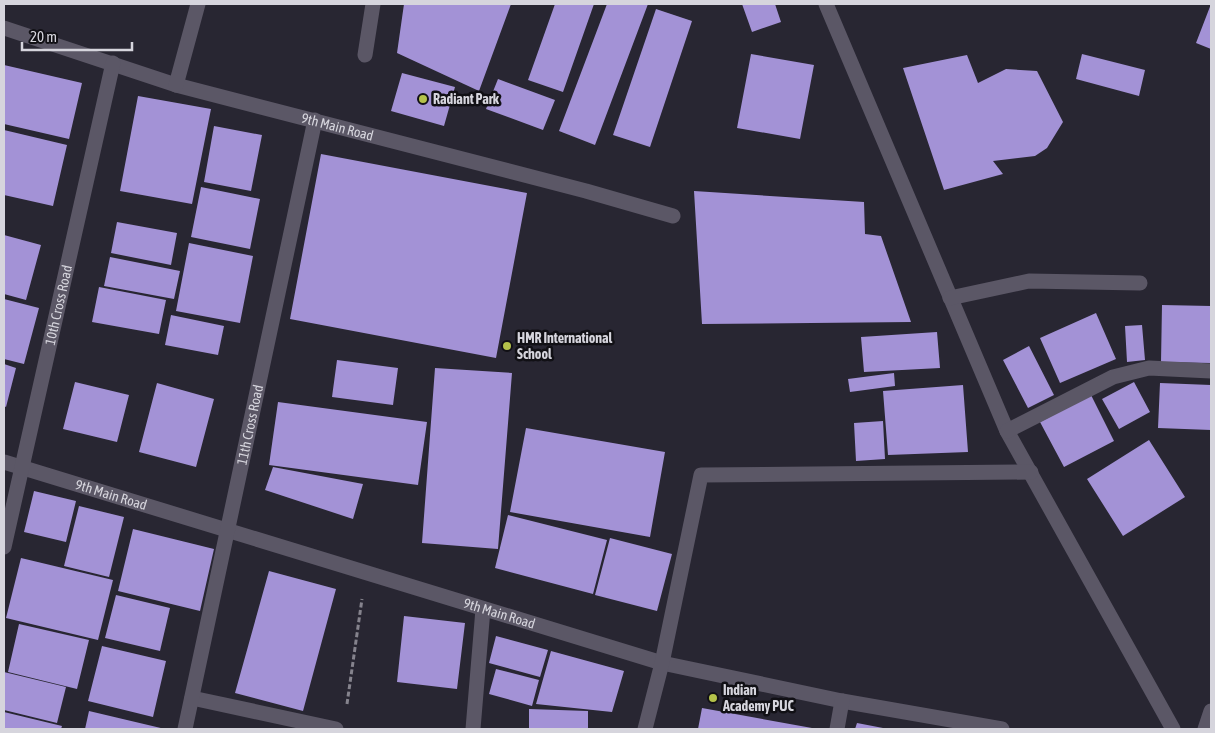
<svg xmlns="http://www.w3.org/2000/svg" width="1215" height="733" font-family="'Asap Condensed',sans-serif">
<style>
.building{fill:#a392d6}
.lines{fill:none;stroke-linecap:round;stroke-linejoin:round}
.path{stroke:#85838d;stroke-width:3;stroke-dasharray:5 2.5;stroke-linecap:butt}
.minor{stroke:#5b5766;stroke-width:15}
.poi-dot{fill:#b4c24a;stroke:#111015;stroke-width:2}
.labels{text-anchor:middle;stroke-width:5;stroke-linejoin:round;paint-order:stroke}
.poi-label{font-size:14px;font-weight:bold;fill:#d6d5dd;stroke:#111015;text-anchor:start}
.street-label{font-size:14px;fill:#d6d5dd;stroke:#111015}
</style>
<rect width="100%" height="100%" fill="#282632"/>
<path class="building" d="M404,4h107l-32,87 -82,-38z
M555,4h39l-31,88 -35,-12z
M607,4h41l-53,141 -36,-14z
M742,4h33l6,18 -29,10z
M1211,4v45l-15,-6z
M656,9l36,12 -42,126 -37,-12z
M751,54l63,11 -14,74 -63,-11z
M1082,54l63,16 -6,26 -63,-17z
M967,55l11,28 28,-14 31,2 26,51 -16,26 -12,8 -42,5 10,13 -59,16 -41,-122z
M4,65l78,18 -13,56 -65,-15z
M402,73l53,14 -11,39 -53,-15z
M498,79l57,21 -12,30 -57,-21z
M138,96l73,13 -19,95 -72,-13z
M214,126l48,9 -11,56 -47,-9z
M4,130l63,15 -14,61 -49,-11z
M321,154l206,39 -31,165 -206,-39z
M201,187l59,12 -10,50 -59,-12z
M694,191l170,11 1,32 16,2 30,86 -209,2z
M117,222l60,11 -6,32 -60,-12z
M4,235l37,10 -15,55 -22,-6z
M189,243l64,13 -13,67 -64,-12z
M110,257l70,14 -6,28 -70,-13z
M99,287l67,13 -7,34 -67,-12z
M4,299l35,9 -15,56 -20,-5z
M1162,305l49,1v57l-50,-1z
M1096,313l20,46 -56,24 -20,-45z
M171,315l53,11 -6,29 -53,-10z
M1142,325l3,35 -18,2 -2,-36z
M937,332l3,36 -76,4 -3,-35z
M1029,346l25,49 -26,13 -25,-48z
M337,360l61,8 -5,37 -61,-8z
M4,364l12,4 -10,39 -2,-1z
M435,368l77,5 -14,176 -76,-6z
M894,373l1,13 -45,6 -2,-13z
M75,382l54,13 -12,47 -54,-13z
M1134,382l16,30 -31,17 -17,-30z
M157,383l57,16 -18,68 -57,-15z
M1160,383l51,2v45l-53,-2z
M963,385l5,67 -80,3 -5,-64z
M1091,395l23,46 -50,26 -24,-45z
M278,402l149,20 -9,63 -149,-20z
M883,421l2,38 -29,2 -2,-38z
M526,428l139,24 -15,85 -140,-25z
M1149,440l36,57 -62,39 -36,-57z
M273,467l90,17 -10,35 -88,-29z
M34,491l42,10 -10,41 -42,-10z
M79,506l45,11 -15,60 -45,-11z
M508,515l99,25 -14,54 -98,-26z
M133,529l81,20 -14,62 -82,-20z
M610,538l62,16 -15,57 -62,-16z
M21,558l92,22 -15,60 -92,-22z
M269,571l67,18 -33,122 -68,-18z
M116,595l54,13 -10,43 -55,-13z
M404,616l61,7 -8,66 -60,-7z
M19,624l70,16 -12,49 -69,-17z
M496,636l52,14 -8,27 -51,-14z
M102,646l64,15 -13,56 -65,-16z
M551,651l73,20 -12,41 -76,-8z
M496,669l43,11 -7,26 -43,-12z
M4,672l62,15 -9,36 -53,-13z
M702,708l110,20v1h-114z
M529,709l59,2v18h-59z
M89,711l76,18h-80z
M4,712l58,14 -1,3h-57z
M857,723l26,5 -1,1h-27z"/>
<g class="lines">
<path class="path" d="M347,704l15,-105"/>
<g class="minor">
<path d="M826,4l181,427 166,298"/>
<path id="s1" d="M4,28l172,57 410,106 87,25"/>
<path d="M365,55l8,-51"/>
<path d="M176,85l22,-81"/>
<path d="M950,298l79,-17 111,2"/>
<path d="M1007,431l106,-54 36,-9 62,3"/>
<path id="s2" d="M4,462l658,201 180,38 160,28"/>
<path id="s3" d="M4,547l109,-484"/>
<path d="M192,698l144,31"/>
<path id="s4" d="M185,729l130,-609"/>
<path d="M473,729l10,-120"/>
<path d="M645,729l17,-66 39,-188 330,-3"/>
<path d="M837,729l5,-28"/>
<path d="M1205,729l6,-18"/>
</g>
</g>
<g class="poi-dot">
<circle cx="423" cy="99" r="5"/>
<circle cx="507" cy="346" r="5"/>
<circle cx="713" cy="698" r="5"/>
</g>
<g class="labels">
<g class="poi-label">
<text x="433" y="104">Radiant Park</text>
<text x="517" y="343">HMR International<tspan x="517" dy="16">School</tspan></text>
<text x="723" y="695">Indian<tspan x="723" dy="16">Academy PUC</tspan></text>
</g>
<g class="street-label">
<text dy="5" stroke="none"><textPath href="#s1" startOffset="348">9th Main Road</textPath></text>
<text dy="5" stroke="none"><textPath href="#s3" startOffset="248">10th Cross Road</textPath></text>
<text dy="5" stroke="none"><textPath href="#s4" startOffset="311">11th Cross Road</textPath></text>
<text dy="5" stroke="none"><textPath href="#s2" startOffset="112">9th Main Road</textPath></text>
<text dy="5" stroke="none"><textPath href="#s2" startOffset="518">9th Main Road</textPath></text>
</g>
</g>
<rect width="1215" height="733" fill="none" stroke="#d6d5dd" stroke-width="10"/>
<path d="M22 42v8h110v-8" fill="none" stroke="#d6d5dd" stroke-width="2.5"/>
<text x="30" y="42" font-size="15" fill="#d6d5dd" stroke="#111015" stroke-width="4" paint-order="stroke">20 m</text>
</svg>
